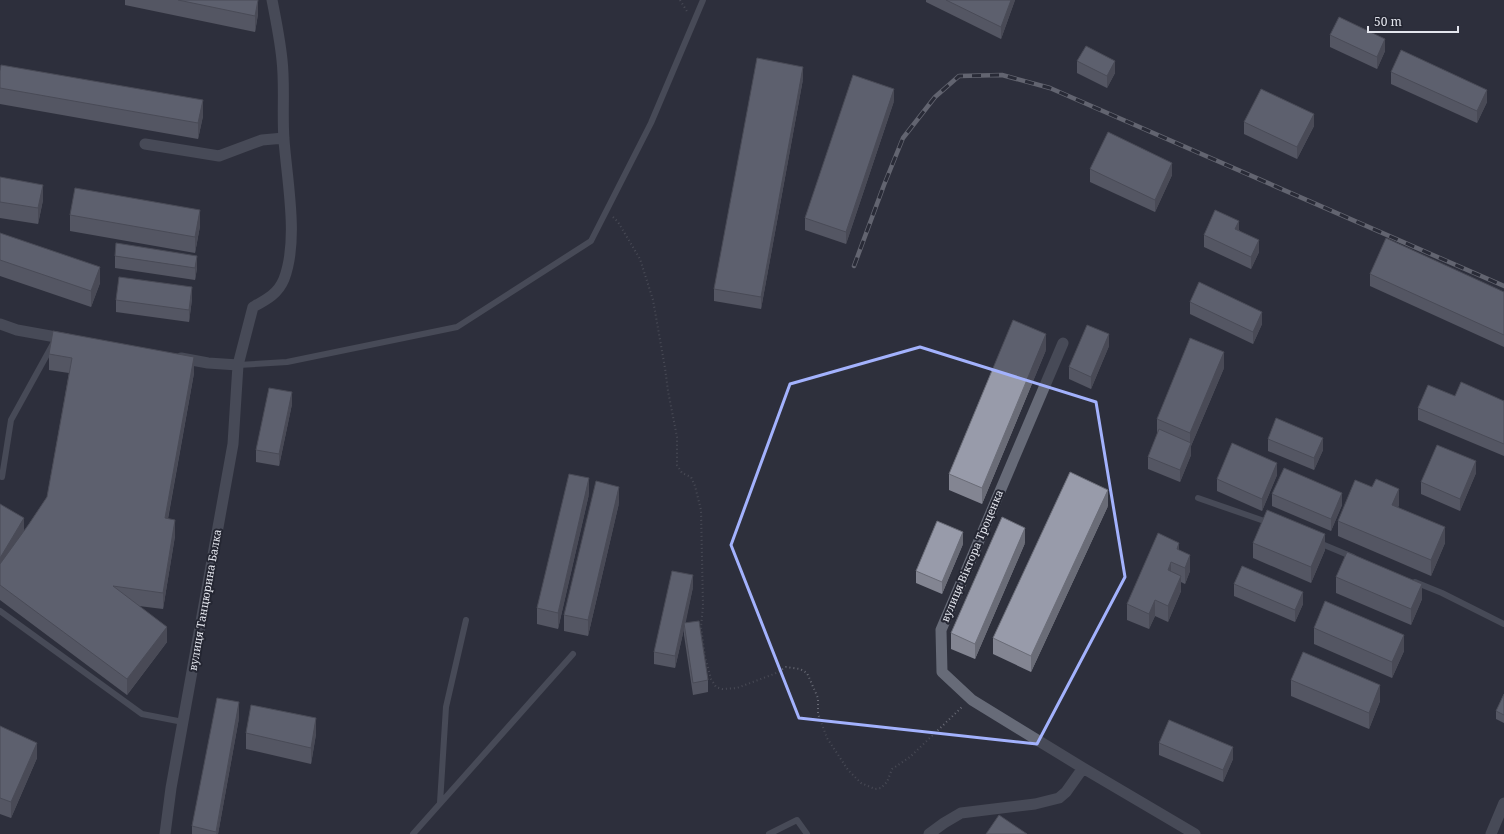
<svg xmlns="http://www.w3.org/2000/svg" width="1504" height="834" font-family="'Noto Serif',serif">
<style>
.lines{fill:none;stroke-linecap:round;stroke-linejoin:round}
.path{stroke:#686a75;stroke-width:2;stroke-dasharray:1 3;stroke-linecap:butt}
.service{stroke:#676b78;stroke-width:6}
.minor{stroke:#676b78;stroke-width:11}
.rail-casing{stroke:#a3a5af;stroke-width:4.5}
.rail{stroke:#242632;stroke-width:3;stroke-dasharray:9;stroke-linecap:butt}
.wall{fill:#838592}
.shaded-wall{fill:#6a6c77}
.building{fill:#989baa;stroke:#6a6c77}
.marked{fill:none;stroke:#a3b2fd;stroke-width:3;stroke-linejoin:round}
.labels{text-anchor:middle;stroke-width:4;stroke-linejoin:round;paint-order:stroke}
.street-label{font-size:11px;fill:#e3e5ed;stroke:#242632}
</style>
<rect width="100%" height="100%" fill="#2e303c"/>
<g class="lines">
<path class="path" d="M680,0l8,13
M613,217l5,5 22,37 13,41 12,68 3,23 9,46v28l5,8 9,4 4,9 6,24 2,96 -2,21 4,30 6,22 5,8 6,2 15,-1 37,-14 12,-7 14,2 7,4 11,25v16l9,24 21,32 13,13 14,6 6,-1 6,-6 5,-13 18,-12 52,-50"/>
<path class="service" d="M238,365l49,-3 170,-35 134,-86 60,-118 52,-123
M2,477l9,-57 43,-78
M1198,498l72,25
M1317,542l36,15
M1415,582l27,11 62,31
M0,611l142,103 41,8
M440,803l6,-96 20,-87
M413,834l160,-180
M769,834l28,-14 10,14"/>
<path class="minor" d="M145,144l74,12 43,-16 22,-2
M0,324l17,6 50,9
M1063,343l-122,287 1,42 30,28 111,68 112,66
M181,358l27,5 30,2
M165,834l6,-46 62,-344 5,-79 15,-58c13,-7 25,-13 31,-28 15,-39 3,-98 0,-139 -2,-27 1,-54 -2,-80 -2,-20 -6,-40 -10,-60
M929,834l15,-11 17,-10 74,-9 24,-6 7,-6 17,-24
M1491,834l13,-31"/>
<defs>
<path id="rail" d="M854,266l30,-81 19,-47 32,-41 24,-21 43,-1 48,13 454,198"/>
</defs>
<use href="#rail" class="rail-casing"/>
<use href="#rail" class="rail"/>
</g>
<path class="wall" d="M125,0h133v14l-3,18 -130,-27z
M926,0h89l-14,39 -75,-37z
M1330,35l55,16 -8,18 -47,-22z
M1077,61l38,12 -8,15 -30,-15z
M0,71l203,45 -5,23 -198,-35z
M1391,72l96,30 -10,21 -86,-39z
M803,79l-42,230 -47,-8v-12z
M894,101l-48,143 -41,-14v-12z
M1244,122l70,4 -17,33 -53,-25z
M1090,169l82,6 -17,37 -65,-30z
M0,177l43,23 -5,24 -38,-6z
M70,215l130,11 -5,27 -125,-22z
M1239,230l20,22 -8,17 -47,-22v-12z
M0,233l100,50 -9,24 -91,-31z
M115,256l82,12 -2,12 -80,-12z
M1370,274l134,18v55l-134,-61z
M192,299l-3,23 -73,-10v-12z
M1190,302l72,22 -9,20 -63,-30z
M1109,346l-18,43 -22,-10v-12z
M1046,350l-64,154 -33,-14v-16z
M49,354l145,19 -26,146 7,17 -12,73 -24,-3 28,36 -40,53 -127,-95v-96l24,28 5,-8 18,-27 22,-124 -20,-3z
M1224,368l-33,78v9l-11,27 -32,-13v-12l9,-22v-16z
M1455,396l49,5v55l-86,-36v-12z
M292,404l-13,62 -23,-4v-12z
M1268,439l55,11 -9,20 -46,-19z
M1476,473l-16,38 -39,-17v-12z
M1277,475l-15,36 -45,-20v-12z
M589,494l-31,135 -21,-5v-16z
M1272,494l70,11 -11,26 -59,-25z
M619,503l-31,133 -24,-5v-16z
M1399,505l-1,2 47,36 -14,33 -93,-40v-15z
M1108,506l-77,166 -38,-18v-16z
M1025,543l-50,116 -24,-10v-16z
M1253,543l72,7 -14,33 -58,-25z
M963,544l-21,50 -26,-11v-12z
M1179,551l11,20 -5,13 -4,-2v9l-13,31 -13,-6 -6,13 -22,-9v-16z
M1336,577l86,22 -11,26 -75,-32z
M1234,584l69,20 -8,18 -61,-26z
M693,587l-8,36 23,57v12l-15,3 -9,-60v-6l-9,39 -21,-4v-12z
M1314,628l90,23 -12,27 -78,-34z
M1291,680l89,21 -11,28 -78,-33z
M1504,694v29l-8,-4v-8z
M239,718l-21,116h-26v-8z
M0,726l37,32 -26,60 -11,-4z
M246,733l70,1 -5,30 -65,-15z
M1159,743l74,16 -10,23 -64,-27z"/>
<path class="shaded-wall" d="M258,0v14l-3,18v-16z
M1011,0h4l-14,39v-12z
M1385,39v12l-8,18v-12z
M1115,61v12l-8,15v-12z
M803,67v12l-42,230v-12z
M894,89v12l-48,143v-12z
M1487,90v12l-10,21v-12z
M203,100v16l-5,23v-16z
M1314,114v12l-17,33v-12z
M1172,163v12l-17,37v-12z
M43,185v15l-5,24v-16z
M200,210v16l-5,27v-16z
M1239,221v12l-4,-4z
M1259,240v12l-8,17v-12z
M197,256v12l-2,12v-12z
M100,267v16l-9,24v-16z
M192,287v12l-3,23v-12z
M1262,312v12l-9,20v-12z
M1046,334v16l-64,154v-16z
M1109,334v12l-18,43v-12z
M1224,352v16l-33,78v9l-11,27v-12l10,-25v-12z
M194,357v16l-29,161v-16z
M292,392v12l-13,62v-12z
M1323,438v12l-9,20v-12z
M1476,461v12l-16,38v-12z
M1277,463v12l-15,36v-12z
M589,478v16l-31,135v-16z
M619,487v16l-31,133v-16z
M1399,489v16l-7,16v-16z
M1108,490v16l-77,166v-16z
M1342,493v12l-11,26v-12z
M24,518v16l-24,40v-16z
M175,520v16l-12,73v-16z
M1445,527v16l-14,33v-16z
M1025,528v15l-50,116v-15z
M963,532v12l-21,50v-12z
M1325,534v16l-14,33v-16z
M1179,543v15l-2,7v-16z
M1190,555v16l-5,13v-16z
M1171,562v16l-3,-8z
M693,575v12l-8,39 -1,-3v6l-9,39v-12z
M1181,576v15l-13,31v-16z
M1422,584v15l-11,26v-16z
M1303,592v12l-8,18v-12z
M1155,600v16l-6,13v-15z
M167,627v15l-40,53v-16z
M1404,635v16l-12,27v-16z
M1380,685v16l-11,28v-16z
M239,702v16l-21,116h-2z
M316,718v16l-5,30v-16z
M37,743v15l-26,60v-16z
M1233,747v12l-10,23v-12z"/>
<path class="building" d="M178,0h80l-3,16z
M946,0h65l-10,27z
M1339,17l46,22 -8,18 -47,-22z
M1086,46l29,15 -8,15 -30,-15z
M1401,50l86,40 -10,21 -86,-39z
M757,58l46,9 -42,230 -47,-8z
M1,65l202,35 -5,23 -198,-35v-17z
M853,75l41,14 -48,143 -41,-14z
M1261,89l53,25 -17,33 -53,-25z
M1108,132l64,31 -17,37 -65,-31z
M0,177l43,8 -5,23 -38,-6z
M75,188l125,22 -5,27 -125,-22z
M1215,210l24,11 -4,8 24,11 -8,17 -47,-22z
M0,233l100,34 -9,24 -91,-31z
M1386,238l118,54v43l-134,-61z
M116,243l81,13 -2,12 -80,-12z
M119,277l73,10 -3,23 -73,-10z
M1199,282l63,30 -9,20 -63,-30z
M1013,320l33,14 -64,154 -33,-14z
M1087,325l22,9 -18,43 -22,-10z
M53,331l141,26 -29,161 10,2 -12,73 -50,-7 54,41 -40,52 -127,-94v-21l29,-40 18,-27 25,-139 -23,-4z
M1190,338l34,14 -34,81 -33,-14z
M1461,382l43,19v43l-86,-36 10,-23 27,11z
M269,388l23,4 -13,62 -23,-4z
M1276,418l47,20 -9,20 -46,-19z
M1159,429l32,14 -11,27 -32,-13z
M1232,443l45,20 -15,36 -45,-20z
M1437,445l39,16 -16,38 -39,-17z
M1284,468l58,25 -11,26 -59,-25z
M1070,472l38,18 -77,166 -38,-18z
M569,474l20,4 -31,135 -21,-5z
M1376,479l23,10 -7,16 53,22 -14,33 -93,-39 17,-41 17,7z
M596,481l23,6 -31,133 -24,-5z
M0,504l24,14 -24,40z
M1267,510l58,24 -14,33 -58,-24z
M1002,517l23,11 -50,116 -24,-11z
M937,521l26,11 -21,50 -26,-11z
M1158,533l21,10 -2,6 13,6 -5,13 -14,-6 -3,8 13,6 -13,30 -13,-6 -6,14 -22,-10z
M1347,552l75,32 -11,25 -75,-32z
M1242,566l61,26 -8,18 -61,-26z
M672,571l21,4 -18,81 -21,-4z
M1325,601l79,34 -12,27 -78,-34z
M699,621l9,59 -15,3 -9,-60z
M1303,652l77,33 -11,28 -78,-33z
M1504,694v21l-8,-4z
M217,698l22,4 -23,130 -24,-6z
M251,705l65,13 -5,30 -65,-15z
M1169,720l64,27 -10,23 -64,-27z
M0,726l37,17 -26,59 -11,-4z
M999,815l28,19h-41z"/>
<path d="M0 0H1504V834H0ZM920,347l176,55 29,175 -88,167 -238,-26 -68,-173 59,-161z" fill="#2e303c" fill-opacity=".55" fill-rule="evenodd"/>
<path class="marked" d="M920,347l176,55 29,175 -88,167 -238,-26 -68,-173 59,-161z"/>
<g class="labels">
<g class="street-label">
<text transform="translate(972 556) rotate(-67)" y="4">вулиця Віктора Троценка</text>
<text transform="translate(205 600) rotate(-80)" y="4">вулиця Танцюрина Балка</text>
</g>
</g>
<path d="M1368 26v6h90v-6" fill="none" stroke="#e3e5ed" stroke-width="2"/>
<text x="1374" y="26" font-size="12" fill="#e3e5ed" stroke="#242632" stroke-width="3" paint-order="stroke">50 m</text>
</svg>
